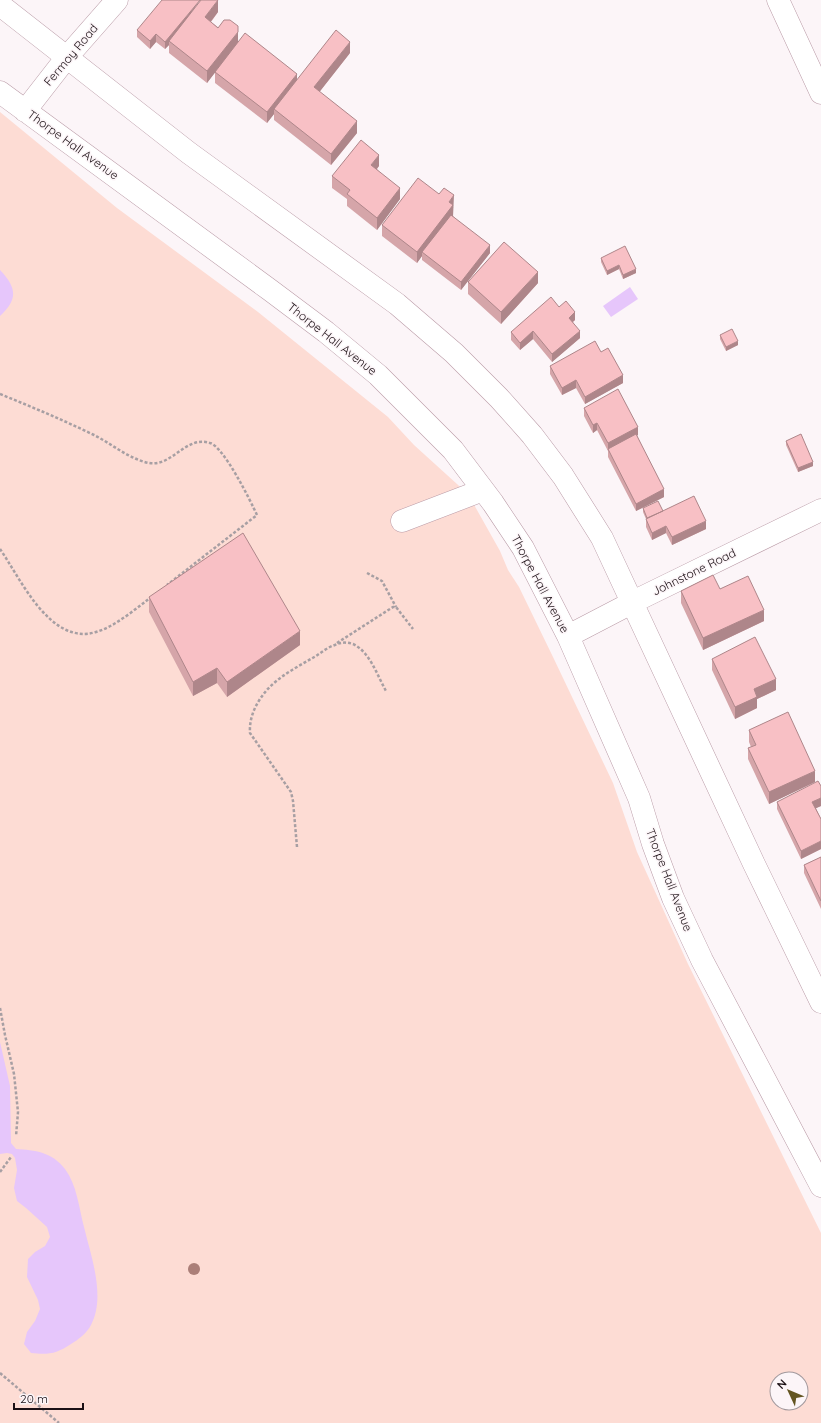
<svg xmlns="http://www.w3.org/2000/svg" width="821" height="1423" font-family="Quicksand,sans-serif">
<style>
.green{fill:#fddcd4;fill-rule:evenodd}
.water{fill:#e6c6fb}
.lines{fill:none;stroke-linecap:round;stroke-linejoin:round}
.minor-casing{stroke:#ba9ba7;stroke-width:23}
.path{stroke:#a79fa3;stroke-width:2.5;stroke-dasharray:3 2;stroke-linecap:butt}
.minor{stroke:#fff;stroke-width:22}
.tree{fill:#ab7f78}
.wall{fill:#d5a5a9}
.shaded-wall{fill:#ae868a}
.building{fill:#f8c0c5;stroke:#ae868a}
.labels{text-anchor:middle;stroke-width:3;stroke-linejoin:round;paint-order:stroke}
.street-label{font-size:12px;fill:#1b1015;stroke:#fcf5f8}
</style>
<rect width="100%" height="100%" fill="#fcf5f8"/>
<path class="green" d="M0,112l117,96 141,104 130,105 26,28 54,49 32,57 8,19 11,17 34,70 60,126 24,69 51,112 133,269v190h-821zM777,1379h24v24h-24z"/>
<path class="water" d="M0,270c17,18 18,29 0,46z
M630,287l8,12 -27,18 -8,-11z
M0,1042l10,44 1,57 5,6c19,1 36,3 49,20 12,16 14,39 19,58 7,29 22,70 7,98 -4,8 -13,15 -20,19 -15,10 -23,11 -40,9l-7,-9 3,-12 8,-11 5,-12 -2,-9 -11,-23 1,-18 7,-7 10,-6 5,-9 -3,-10 -21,-19 -9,-7 -3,-13 3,-18 -2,-12 -3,-4 -5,-1 -7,1z"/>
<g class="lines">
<defs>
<path id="minor" d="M778,0l43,93
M0,5l189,148 208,151 57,49 45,45 33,37 31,41 39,62 152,326 67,138
M0,92l270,198 56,42 52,43 75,75 40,53 30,45 45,88 71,162 14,46 20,54 29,62 119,226
M25,111l42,-54 50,-57
M402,521l81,-31
M568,636l73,-38 180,-88"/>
</defs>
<use href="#minor" class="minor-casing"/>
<path class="path" d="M0,394c32,13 63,26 94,41 18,9 35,24 55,28 23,4 37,-28 61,-20 14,4 40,57 47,72l-90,70
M0,549c21,30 50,97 96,83 20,-6 38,-22 54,-34
M367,573l15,8 14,26
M337,643l56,-36h3l17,22
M297,847l-4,-46 -2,-9 -41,-59c-1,-16 6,-30 16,-42 13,-15 33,-25 50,-35 6,-4 12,-9 19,-11 6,-3 12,-3 18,-1 17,8 24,31 33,47
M0,1008l5,27 9,39 4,38 -2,24
M0,1172l11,-15
M0,1373l59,50"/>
<use href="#minor" class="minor"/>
</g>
<circle class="tree" cx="194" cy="1269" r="6"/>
<path class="wall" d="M218,12l-7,10 27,20 59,38 53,-27 -31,39 38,41 -26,32 -57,-45v-6l-7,9 -52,-40v-11l-8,11 -38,-30v-8l-4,4 -9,-7 -6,7 -13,-12v-7z
M379,166l-2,3 23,30 -23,31 -30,-24v-7l-15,-11v-12z
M453,207v9l37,37 -29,37 -39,-30v-4l-5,7 -35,-27v-11l72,-18z
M601,258l35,15 -13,6 -4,-10 -12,6 -6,-13z
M468,282l70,1 -37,41 -33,-30z
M559,307l16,13 -2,2 7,16 -28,24 -19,-23 -13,11 -9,-10v-8z
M720,335l18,10 -12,6 -6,-12z
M601,352l22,31 -38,21 -9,-16 -14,7 -12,-21v-8z
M584,408l54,27h-1l27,62 -28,14 -28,-54v-6l-11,-21 -4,3 -9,-17z
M786,441l27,25 -15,6 -12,-27z
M643,508l20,3 43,18 -34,16 -6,-12 -14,7 -6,-13v-8l-3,-7z
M720,589l44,32 -61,29 -22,-47v-12z
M149,597l151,48 -73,52 -10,-14 -24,13 -44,-84z
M712,659l64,31 -19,9v9l-22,11 -23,-49z
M749,730l66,52 -46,22 -21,-45v-11l3,-1 -2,-5z
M821,786v20l-5,2 5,11v30l-20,10 -24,-50v-7z
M821,857v52l-17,-36v-8z"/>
<path class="shaded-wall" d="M200,0l-29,43 -2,-2v4l-4,4v-7z
M218,0v12l-13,17v-12z
M238,32v11l-31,40v-12z
M156,34v8l-6,7v-8z
M350,42v11l-36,46v-12z
M297,74v11l-23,24v5l-7,9v-11z
M357,121v12l-26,32v-11z
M379,155v11l-8,10v-11z
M400,188v11l-23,31v-12z
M454,195l-1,22 -31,35v4l-5,7v-11l32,-50z
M490,245v8l-29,37v-8z
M619,265v4l-12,6v-4z
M636,269v4l-13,6v-4z
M538,272v11l-37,41v-12z
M575,312v8l-6,5v-7z
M533,331v8l-13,11v-7z
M580,331v7l-28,24v-8z
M738,341v4l-12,6v-4z
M623,375v8l-38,21v-7z
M576,380v8l-14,7v-7z
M597,423v7l-4,3v-8z
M638,427v8l-29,16 -1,-2v-6z
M813,462v4l-15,6v-4z
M664,489v8l-28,14v-7z
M706,521v8l-34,16v-8z
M666,526v7l-14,7v-7z
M764,610v11l-61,29v-12z
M300,631v14l-73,52v-15z
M217,668v15l-24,13v-14z
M776,679v11l-19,9v9l-22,11v-12l19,-18z
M815,771v11l-46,22v-12z
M821,798v8l-9,4v-8z
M821,841v8l-20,10v-8z"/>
<path class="building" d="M162,0h38l-35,42 -9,-8 -6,7 -13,-11z
M201,0h17l-13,17 13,11 6,-8h6l8,6v6l-31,39 -38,-30z
M336,30l14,12 -36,45 43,34 -26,33 -57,-45z
M245,33l52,41 -30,38 -52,-40z
M361,140l18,15 -8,10 29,23 -23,30 -30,-24 3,-4 -18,-14z
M418,178l21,16 5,-6 10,7 -5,7 4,3 -36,47 -35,-27z
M451,215l39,30 -29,37 -39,-30z
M504,242l34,30 -37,40 -33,-30z
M625,246l11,23 -13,6 -4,-10 -12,6 -6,-13z
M551,297l8,10 7,-6 9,11 -6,6 11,13 -28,23 -19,-23 -13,12 -9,-11z
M732,329l6,12 -12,6 -6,-12z
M595,341l6,11 7,-4 15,27 -38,22 -9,-17 -14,8 -12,-22z
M618,389l20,38 -30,16 -11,-20 -4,2 -9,-17z
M636,434l28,55 -28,15 -28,-55z
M801,434l12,28 -15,6 -12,-27z
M694,496l12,25 -34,16 -6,-11 -14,7 -6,-14z
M658,501l5,10 -16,7 -4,-10z
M243,533l57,98 -73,51 -10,-14 -24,14 -44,-85z
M713,575l7,14 28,-13 16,34 -61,28 -22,-47z
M755,637l21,42 -22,10 3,8 -22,10 -23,-48z
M788,712l27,59 -46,21 -21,-44 8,-3 -7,-15z
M818,781l3,5v12l-9,4 9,17v22l-20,10 -24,-49z
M821,857v44l-17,-36z"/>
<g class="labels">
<g class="street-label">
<text transform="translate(71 55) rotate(-50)" y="4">Fermoy Road</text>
<text transform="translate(73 145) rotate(36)" y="4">Thorpe Hall Avenue</text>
<text transform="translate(332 339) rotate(38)" y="4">Thorpe Hall Avenue</text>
<text transform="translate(694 572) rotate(-26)" y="4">Johnstone Road</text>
<text transform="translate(540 584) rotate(62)" y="4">Thorpe Hall Avenue</text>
<text transform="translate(669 880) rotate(69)" y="4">Thorpe Hall Avenue</text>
</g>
</g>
<g transform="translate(789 1391) rotate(314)"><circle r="19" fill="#fcf5f8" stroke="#a2999d"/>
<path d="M0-3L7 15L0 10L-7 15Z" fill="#635522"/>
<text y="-6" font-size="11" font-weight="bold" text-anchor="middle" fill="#1b1015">N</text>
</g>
<path d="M14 1403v6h69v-6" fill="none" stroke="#1b1015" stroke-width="2"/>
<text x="20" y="1403" font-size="12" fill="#1b1015" stroke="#fcf5f8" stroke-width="3" paint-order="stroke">20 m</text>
</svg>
